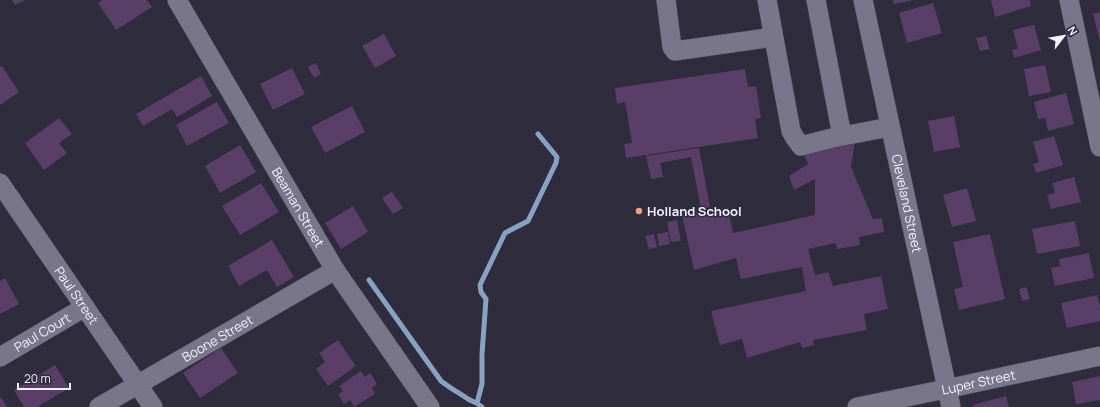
<svg xmlns="http://www.w3.org/2000/svg" width="1100" height="407" font-family="Manrope,sans-serif">
<style>
.lines{fill:none;stroke-linecap:round;stroke-linejoin:round}
.stream{stroke:#88a2c2;stroke-width:5}
.building{fill:#593e67}
.minor-casing{stroke:#4c4958;stroke-width:20}
.minor{stroke:#79768b;stroke-width:19}
.poi-dot{fill:#f39f83;stroke:#2f2c3e;stroke-width:1.5}
.labels{text-anchor:middle;stroke-width:3;stroke-linejoin:round;paint-order:stroke}
.street-label{font-size:13px;fill:#f4f2fe;stroke:#2f2c3e}
.poi-label{font-size:13px;font-weight:bold;fill:#f4f2fe;stroke:#2f2c3e;text-anchor:start}
</style>
<rect width="100%" height="100%" fill="#2f2c3e"/>
<g class="lines">
<path class="stream" d="M369,280l72,101c9,7 18,12 27,18 5,3 9,3 14,8
M477,403l5,-19v-30l4,-55 -5,-7 -1,-7 25,-52 23,-12 28,-58 1,-6 -19,-23"/>
</g>
<path class="building" d="M12,0h13l-10,5z
M102,0h45l5,7 -36,23 -18,-27z
M893,0h17v1l-16,3z
M991,0h39l1,6 -36,11z
M933,3l9,30 -35,10 -8,-30z
M1100,12v26h-1l-6,-24z
M1034,25l7,25 -27,8 -2,-8 6,-1 -5,-19z
M384,34l12,22 -21,12 -13,-22z
M986,36l4,13 -10,2 -4,-13z
M316,63l5,11 -7,4 -6,-11z
M1045,65l6,27 -22,4 -5,-27z
M2,66l17,26 -19,13v-38z
M292,68l13,26 -32,16 -13,-26z
M745,69l3,18 8,-1 5,32 -6,1 3,19 -132,20 -2,-14 8,-1 -7,-41 -8,2 -2,-16z
M201,76l11,20 -35,21 -5,-8 -29,17 -7,-12z
M1066,93l8,31 -26,7 -3,-13 -7,1 -4,-17z
M217,102l12,21 -42,23 -11,-21z
M352,106l13,26 -40,21 -14,-26z
M954,116l6,31 -26,5 -6,-31z
M59,118l13,16 -13,9 8,10 -23,17 -19,-27z
M1054,136l9,29 -27,8 -3,-9 6,-2 -6,-20z
M855,141l-4,26 22,52 9,-1 2,14 -25,5 1,8 -22,4 -3,-6 -27,6 7,26 13,-3 5,14 48,-10 7,33 -24,5 3,16 -54,10 1,5 -11,3 -3,-6 -53,16 -5,-19 -22,6 -9,-34 95,-20 -4,-24 -61,12 -5,-21 -42,12 -12,-55 46,-7 5,25 82,-18v-36l-21,11 -5,-14 19,-12 -6,-13z
M240,145l16,27 -36,21 -15,-27z
M699,148l11,59 -9,2 -10,-52 -31,6 3,14 -12,2 -5,-23z
M1074,177l7,25 -30,7 -4,-14 8,-2 -3,-10z
M261,183l18,29 -39,23 -18,-29z
M967,188l9,33 -24,6 -9,-32z
M392,192l11,16 -10,6 -11,-16z
M353,206l15,26 -27,17 -16,-26z
M677,220l4,21 -10,1 -4,-20z
M1075,221l5,25 -43,8 -5,-25z
M668,232l2,12 -11,2 -2,-12z
M654,234l3,13 -8,2 -4,-13z
M990,234l15,65 -46,11 -5,-21 9,-2 -10,-45z
M272,240l22,37 -17,10 -10,-17 -28,16 -11,-20z
M1089,253l5,25 -39,8 -4,-18 9,-2 -1,-7z
M5,278l14,26 -19,10v-33z
M1026,287l4,12 -8,2 -3,-12z
M1097,295l3,11v15l-33,7 -6,-25z
M338,340l18,26 -28,20 -12,-17 9,-7 -6,-9z
M221,348l17,25 -38,25 -17,-25z
M55,365l14,23 -32,19h-13l-10,-17z
M361,371l4,6 5,-4 7,11 -5,4 3,6 -21,13 -4,-7 -6,4 -6,-10 5,-3 -4,-5z
M1100,376v24l-24,4 -4,-22z
M1006,396l3,11h-36v-2z
M1,397l6,10h-7v-9z"/>
<g class="lines">
<defs>
<g id="minor">
<path id="s1" d="M177,0l158,270 95,137"/>
<path d="M666,0l6,47 3,4 98,-14"/>
<path d="M767,0l24,131 4,7 6,8 31,-8 58,-11"/>
<path d="M816,0l26,136"/>
<path id="s2" d="M863,0l88,407"/>
<path d="M1069,0l31,147"/>
<path id="s3" d="M0,183l153,224"/>
<path id="s4" d="M0,357l85,-50"/>
<path id="s5" d="M99,407l236,-137"/>
<path id="s6" d="M857,407l89,-18 154,-33"/>
</g>
</defs>
<use href="#minor" class="minor-casing"/>
<use href="#minor" class="minor"/>
</g>
<circle class="poi-dot" cx="639" cy="211" r="4"/>
<g class="labels">
<g class="street-label">
<text dy="5" stroke="none"><textPath href="#s2" startOffset="208">Cleveland Street</textPath></text>
<text dy="5" stroke="none"><textPath href="#s1" startOffset="240">Beaman Street</textPath></text>
<text dy="5" stroke="none"><textPath href="#s3" startOffset="136">Paul Street</textPath></text>
<text dy="5" stroke="none"><textPath href="#s4" startOffset="49">Paul Court</textPath></text>
<text dy="5" stroke="none"><textPath href="#s5" startOffset="137">Boone Street</textPath></text>
<text dy="5" stroke="none"><textPath href="#s6" startOffset="124">Luper Street</textPath></text>
</g>
<g class="poi-label">
<text x="647" y="216">Holland School</text>
</g>
</g>
<g transform="translate(1064 36) rotate(59)" stroke="#2f2c3e" stroke-width="3" paint-order="stroke">
<path d="M0-3L7 15L0 10L-7 15Z" fill="#f4f2fe"/>
<text y="-6" font-size="11" font-weight="bold" text-anchor="middle" fill="#f4f2fe">N</text>
</g>
<path d="M18 383v6h52v-6" fill="none" stroke="#f4f2fe" stroke-width="2"/>
<text x="24" y="383" font-size="12" fill="#f4f2fe" stroke="#2f2c3e" stroke-width="3" paint-order="stroke">20 m</text>
</svg>
